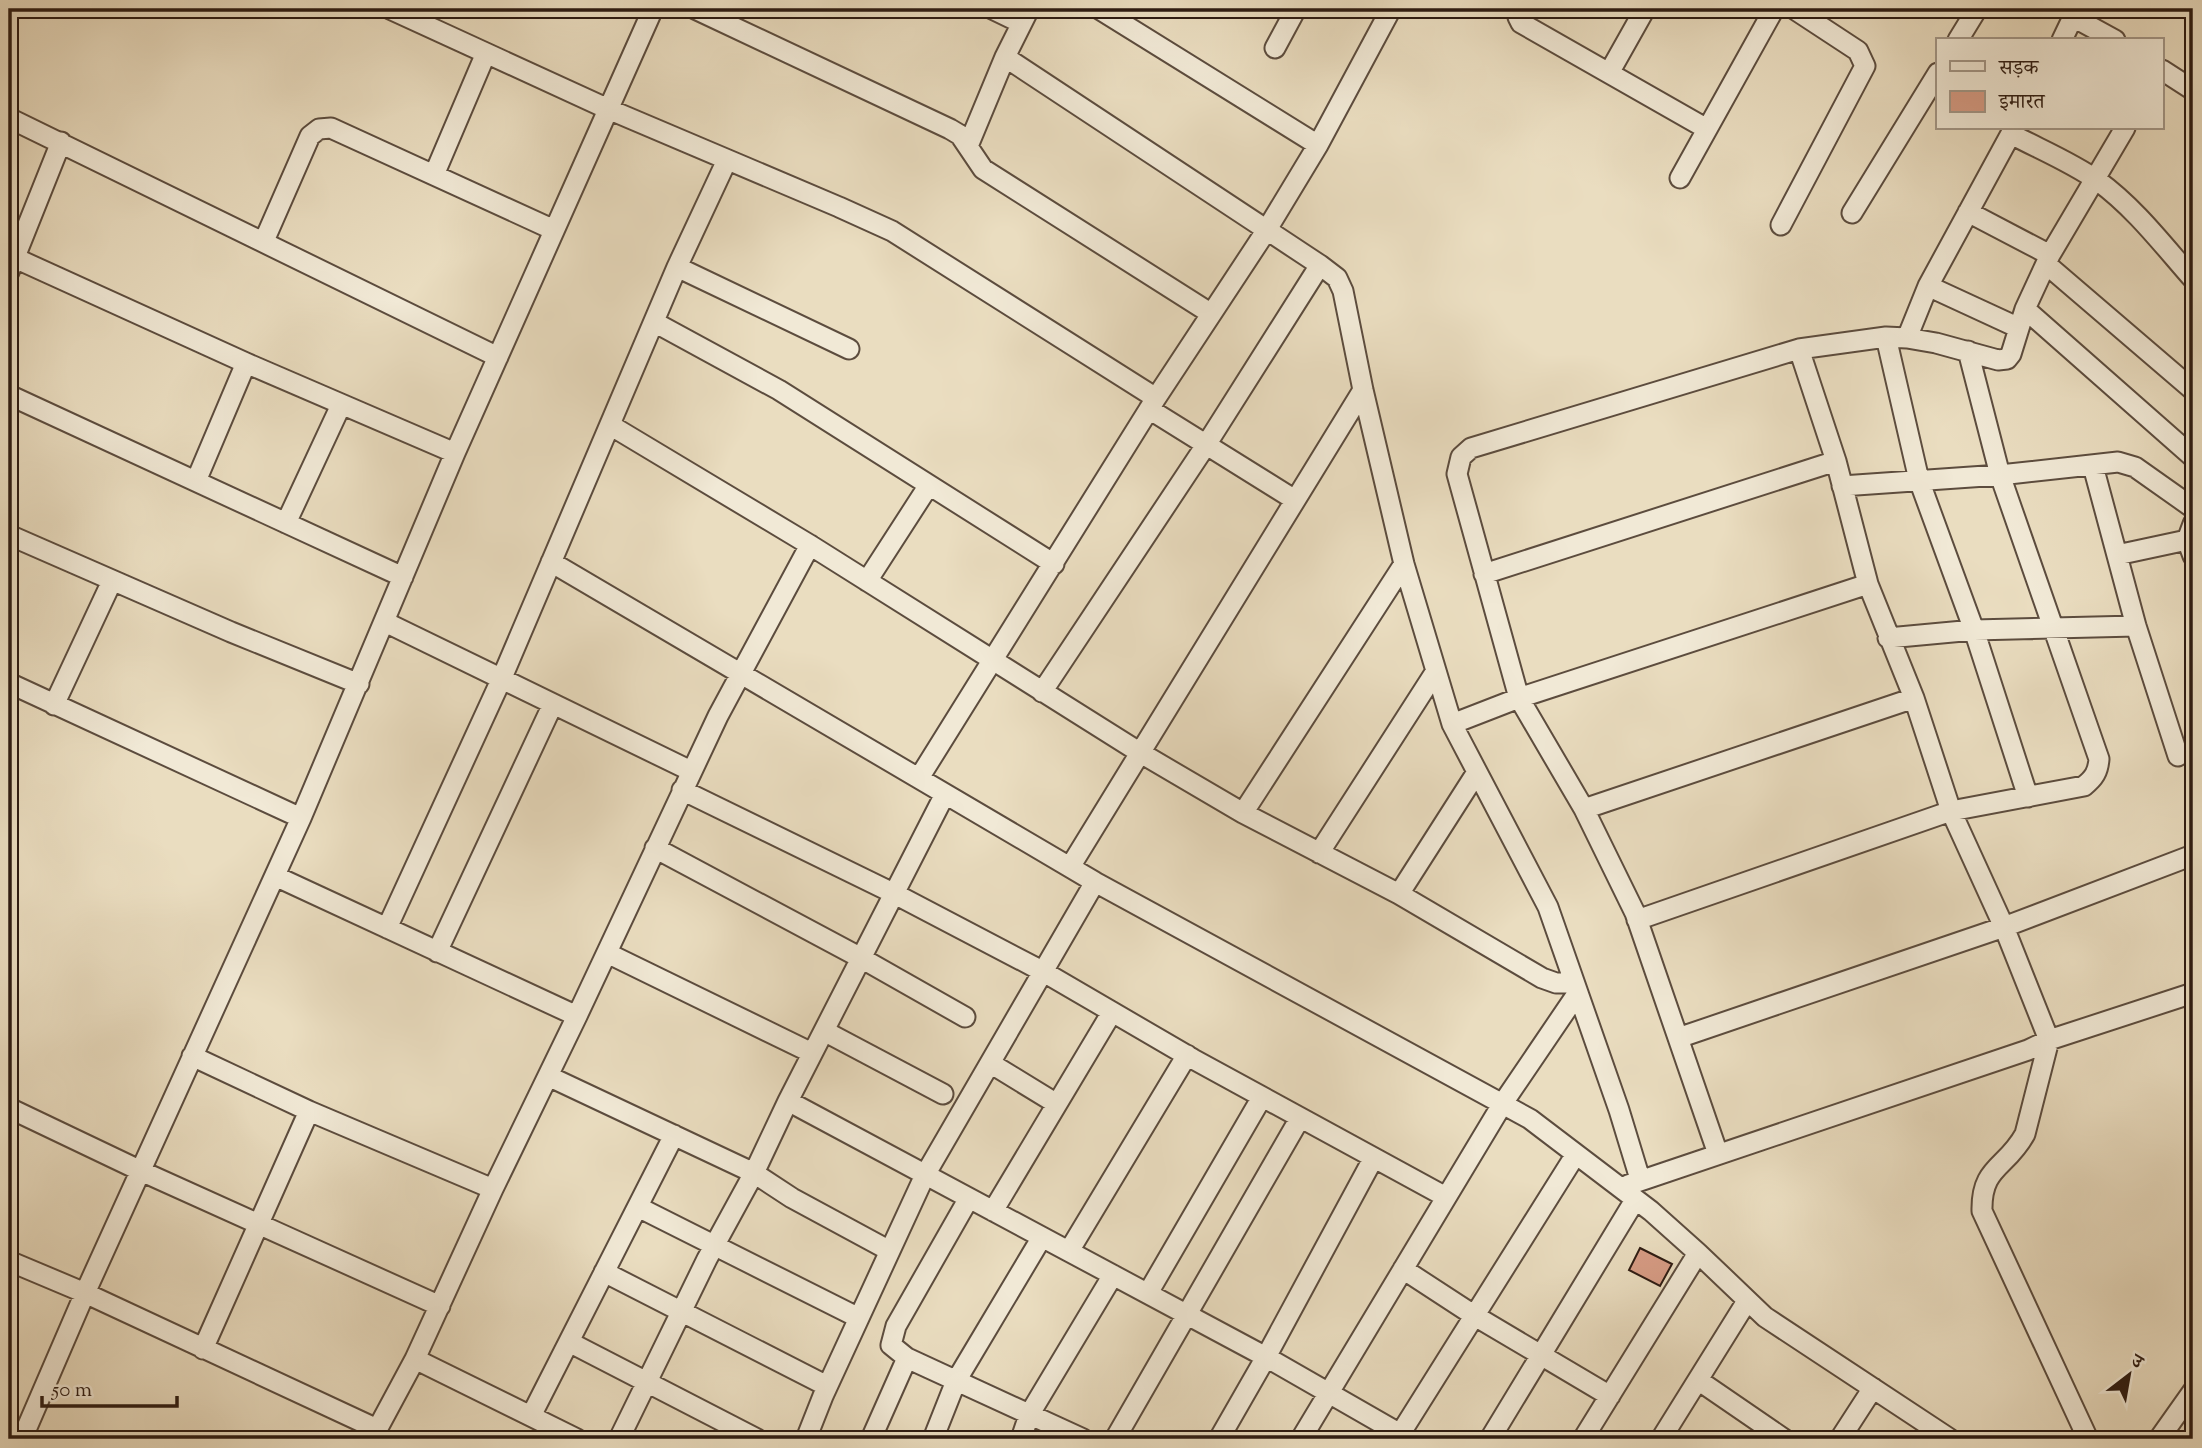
<svg xmlns="http://www.w3.org/2000/svg" width="2202" height="1448" font-family="'Sorts Mill Goudy','Noto Serif Devanagari',serif">
<style>
.building{fill:#d79c85;stroke:#2d1b12;stroke-width:2}
.lines{fill:none;stroke-linecap:round;stroke-linejoin:round}
.minor-casing{stroke:#5c4c3e;stroke-width:23}
.minor{stroke:#f1e9d6;stroke-width:19}
</style>
<rect width="100%" height="100%" fill="#eaddc0"/>
<filter id="stains"><feTurbulence type="fractalNoise" baseFrequency=".00286" numOctaves="4"/><feColorMatrix values="0 0 0 0 .2 0 0 0 0 .09 0 0 0 0 .02 0 0 0 .5 -.17"/></filter>
<radialGradient id="worn" r=".72"><stop offset=".6" stop-color="#630" stop-opacity="0"/><stop offset="1" stop-color="#630" stop-opacity=".3"/></radialGradient>
<path class="building" d="M1640,1248l32,16 -12,22 -31,-16z"/>
<g class="lines">
<defs>
<path id="minor" d="M390,9l218,100 231,98 53,24 264,167
M695,9l255,120 10,6 23,34 227,144
M992,9l29,14
M1099,9l219,136
M1519,9l-1,8 3,6 186,106
M2073,17l42,23
M1958,40l19,-31
M2062,40l11,-23 1,-8
M1275,48l21,-39
M1005,57l315,208 17,13 6,13 20,99 41,174 48,160 96,183 71,203 21,69
M2162,70l31,20
M1609,73l36,-64
M9,118l489,239
M2011,134c28,15 60,28 87,47 37,27 65,64 95,98
M968,146l37,-89 24,-48
M434,175l52,-122
M1680,178l94,-169
M1968,212l82,43
M1852,213l86,-140
M1781,225l84,-159 -7,-15 -64,-42
M264,241l46,-105 9,-7 12,-1 223,102
M15,258l231,105 209,90
M2046,264l147,126
M677,267l172,82
M9,272l52,-130
M1928,286l91,42
M2025,309l168,148
M654,322l125,68 275,174
M1886,337l33,143 55,150 54,167
M1907,338l21,-52 86,-158
M1799,349l37,112 32,123 46,114 37,113 53,116 45,113 -24,94c-19,35 -44,32 -43,77l106,228
M9,395l394,182
M1149,409l146,91
M610,425l200,120 329,207 104,61 156,81 143,84 14,5h18
M2093,466l43,160 42,130
M196,481l50,-118
M1842,486l158,-11 118,-13 17,5 58,41
M286,523l55,-118
M2193,524l-6,16 6,16
M9,535l222,97 128,52
M2117,555l70,-15
M551,562l544,320 435,237 121,92 47,42 67,64 185,122
M1484,574l352,-113
M867,581l62,-96
M385,622l306,149
M1888,638l86,-8 162,-4
M9,683l292,135
M1042,692l164,-247 114,-180
M54,705l58,-124
M1452,724l67,-26 349,-114
M919,778l237,-380 110,-167 52,-86 73,-136
M682,790l211,103 149,78 151,88 253,138
M1584,809l330,-111
M1243,813l161,-249
M655,848l206,110 104,59
M1319,853l117,-182
M1070,867l293,-477
M275,876l302,140
M1399,894l78,-122
M1637,920l314,-109 133,-25c10,-8 14,-14 15,-27l-99,-284 -32,-124
M387,928l114,-248 176,-413 50,-107
M437,952l115,-246
M607,953l205,100
M824,1031l119,63
M1678,1038l326,-111 189,-72
M192,1056l117,55 184,78
M990,1063l67,41
M548,1076l206,97 38,25 98,53
M788,1101l478,256 143,82
M9,1108l132,63 299,135
M1718,1154l-83,-241 -51,-104 -65,-111 -62,-224 4,-17 10,-9 328,-99 87,-12 21,1 29,5 62,17 9,-1 4,-5 14,-45 25,-54 75,-127
M1628,1185l400,-135 21,-10 144,-47
M969,1198l-73,128 -5,19 16,13 176,81
M638,1207l221,111
M993,1211l119,-199
M1069,1251l118,-196
M9,1261l76,32 292,136
M1403,1269l72,47 135,80
M604,1272l223,114
M1148,1293l114,-196
M569,1342l188,97
M203,1349l106,-238
M415,1359l162,80
M1698,1380l86,59
M531,1416l143,-281
M22,1439l63,-146 216,-475 154,-365 198,-444
M372,1439l43,-80 78,-170 84,-173 141,-300 92,-171
M619,1439l88,-180 47,-86 34,-72 157,-307
M806,1439l17,-43 102,-221 170,-293
M871,1439l36,-81
M933,1439l23,-58 86,-144
M1021,1439l8,-24 84,-140
M1115,1439l185,-321
M1219,1439l47,-82 107,-198
M1301,1439l202,-336 74,-109
M1397,1439l179,-285
M1490,1439l145,-239
M1583,1439l115,-186
M1661,1439l86,-138
M1840,1439l33,-51
M2159,1439l34,-48"/>
</defs>
<use href="#minor" class="minor-casing"/>
<use href="#minor" class="minor"/>
</g>
<rect width="2202" height="1448" fill="none" stroke="#eaddc0" stroke-width="35"/>
<rect x="10" y="10" width="2181" height="1427" fill="none" stroke="#2d1b12" stroke-width="3.5"/>
<rect x="18" y="18" width="2167" height="1413" fill="none" stroke="#2d1b12" stroke-width="2"/>
<rect x="1936" y="38" width="228" height="91" fill="#f1e9d6" stroke="#a39788" stroke-width="2"/>
<rect x="1950" y="61" width="35" height="10" fill="#f1e9d6" stroke="#a39788" stroke-width="2"/>
<text x="1999" y="74" font-size="21" fill="#2d1b12">सड़क</text>
<rect x="1950" y="91" width="35" height="21" fill="#d79c85" stroke="#a39788" stroke-width="2"/>
<text x="1999" y="108" font-size="21" fill="#2d1b12">इमारत</text>
<g transform="translate(2129 1375) rotate(31)" stroke="#f1e9d6" stroke-width="5" paint-order="stroke">
<path d="M0-5L12 26L0 18L-12 26Z" fill="#2d1b12"/>
<text y="-10" font-size="19" font-weight="bold" text-anchor="middle" fill="#2d1b12">उ</text>
</g>
<path d="M42 1396v10h135v-10" fill="none" stroke="#2d1b12" stroke-width="3.5"/>
<text x="52" y="1396" font-size="21" fill="#2d1b12" stroke="#f1e9d6" stroke-width="5" paint-order="stroke">50 m</text>
<rect width="100%" height="100%" filter="url(#stains)"/>
<rect width="100%" height="100%" fill="url(#worn)"/>
</svg>
